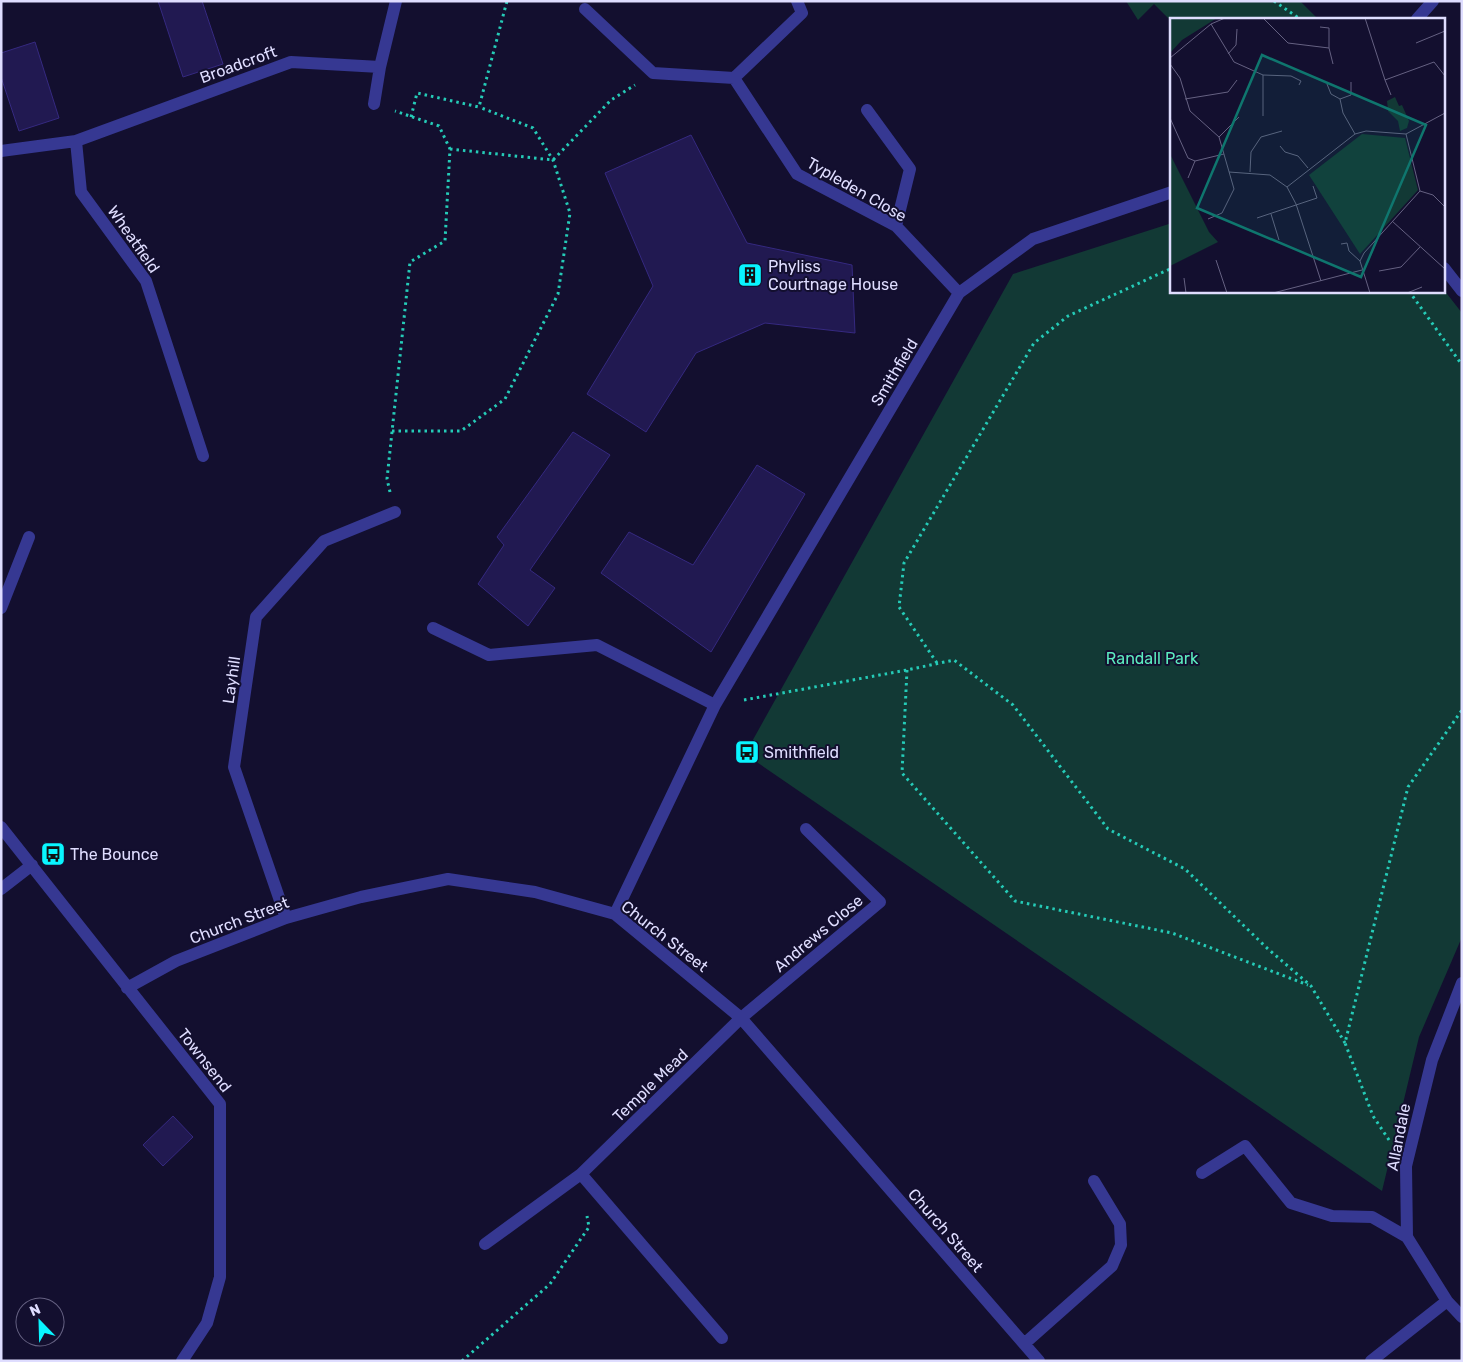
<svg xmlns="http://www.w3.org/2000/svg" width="1463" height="1362" font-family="Rubik,sans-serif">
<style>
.green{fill:#123935}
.building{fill:#211951;stroke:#352980}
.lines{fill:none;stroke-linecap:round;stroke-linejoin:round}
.path{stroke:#25cbb7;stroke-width:3;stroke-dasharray:2.5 4;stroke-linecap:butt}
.minor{stroke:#363892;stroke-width:12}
.labels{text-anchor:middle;stroke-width:4;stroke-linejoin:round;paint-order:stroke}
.street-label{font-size:16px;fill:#dfddff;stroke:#130f2f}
.poi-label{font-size:16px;fill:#dfddff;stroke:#130f2f;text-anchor:start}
.park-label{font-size:16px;fill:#5cecbf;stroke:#130f2f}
.inset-road{fill:none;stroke:#656182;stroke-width:1}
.view{fill:#0f766e;fill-opacity:0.15;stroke:#0f766e;stroke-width:2.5}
.inset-edge{fill:none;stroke:#dfddff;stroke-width:2.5}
</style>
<rect width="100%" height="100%" fill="#130f2f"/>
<path class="green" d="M1126,1h174l18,18h-146v3l-18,-18 -16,16z
M1172,223v68l272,-1 18,23v624l-43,100 -37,154 -637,-437 268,-480z"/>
<path class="building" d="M158,1h44l21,63 -40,13z
M35,42l24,76 -40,13 -18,-54v-24z
M691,135l56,108 105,22 3,68 -90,-10 -69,30 -50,79 -59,-38 66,-108 -48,-113z
M573,432l37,23 -80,115 25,18 -27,38 -50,-42 26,-39 -7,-8z
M757,465l48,29 -94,158 -110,-79 28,-41 64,33z
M173,1116l20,21 -30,29 -20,-21z"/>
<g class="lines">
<path class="path" d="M1274,1l26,18
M411,117l6,-24 62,14 28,-106
M450,149l103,11 58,-60 24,-15
M1409,291l53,74
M392,431h69l44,-32 53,-105 12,-81 -17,-53 -20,-32 -54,-21
M390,492l-3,-13 23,-217 35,-21 5,-92 -11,-23 -44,-15
M937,663l-38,-56 5,-44 130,-220 34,-27 104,-48
M907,670l-5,103 113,128 157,32 136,52
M744,700l163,-30 47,-10 59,45 95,124 77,40 82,79 44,38 34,57
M1389,1140l-16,-24 -28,-73 63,-256 54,-77
M462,1361l88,-77 39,-57 -2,-11"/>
<path class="minor" d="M585,9l68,64 81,5 68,-65 -5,-12
M1417,19l16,-18
M380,67l16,-66
M734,78l63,96 99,52 63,67
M867,110l43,59 -14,57
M76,141l215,-79 89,5 -6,37
M1,151l75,-10 5,51 65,89 57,175
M1444,268l18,23
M1,608l28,-71
M433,628l56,27 108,-10 118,60
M1,827l219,277v173l-13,46 -25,38
M1,889l31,-24
M615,914l100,-209 244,-412 74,-54 139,-47
M286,918l-52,-151 22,-150 68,-76 71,-29
M1462,983l-30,77 -26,106 1,71 40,64 15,16
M127,988l49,-27 110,-43 75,-21 87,-18 87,13 80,22 126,104 298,343
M1202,1173l43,-27 46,57 41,13 40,1 35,20
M581,1174l141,164
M485,1244l96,-70 160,-156 139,-116 -74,-73
M1024,1344l88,-78 9,-21 -1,-21 -26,-43
M1371,1361l76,-60"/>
</g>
<defs>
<symbol id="building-square" viewBox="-11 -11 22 22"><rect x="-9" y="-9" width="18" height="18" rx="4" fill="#09f5ff" stroke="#130f2f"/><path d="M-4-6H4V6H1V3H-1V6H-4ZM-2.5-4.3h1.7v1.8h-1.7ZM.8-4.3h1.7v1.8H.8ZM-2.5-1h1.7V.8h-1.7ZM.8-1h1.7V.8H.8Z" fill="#111"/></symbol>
<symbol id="bus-square" viewBox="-11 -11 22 22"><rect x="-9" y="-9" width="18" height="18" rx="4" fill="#09f5ff" stroke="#130f2f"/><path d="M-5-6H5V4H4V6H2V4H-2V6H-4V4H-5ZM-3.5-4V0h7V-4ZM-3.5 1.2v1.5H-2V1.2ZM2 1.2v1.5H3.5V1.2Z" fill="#111"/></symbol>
</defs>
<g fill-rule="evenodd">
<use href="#building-square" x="736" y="261" width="28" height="28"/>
<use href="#bus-square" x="733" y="738" width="28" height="28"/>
<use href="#bus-square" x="39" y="840" width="28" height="28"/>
</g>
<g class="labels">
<g class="street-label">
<text transform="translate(238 64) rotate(-20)" y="6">Broadcroft</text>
<text transform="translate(857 189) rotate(30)" y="6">Typleden Close</text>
<text transform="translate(134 239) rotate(55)" y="6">Wheatfield</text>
<text transform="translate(894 372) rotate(-59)" y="6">Smithfield</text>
<text transform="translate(231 680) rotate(-82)" y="6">Layhill</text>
<text transform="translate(239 920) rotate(-21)" y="6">Church Street</text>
<text transform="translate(818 933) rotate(-40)" y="6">Andrews Close</text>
<text transform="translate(665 936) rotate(38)" y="6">Church Street</text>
<text transform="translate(205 1060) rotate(52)" y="6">Townsend</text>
<text transform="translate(650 1085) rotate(-44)" y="6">Temple Mead</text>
<text transform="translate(1398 1137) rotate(-79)" y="6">Allandale</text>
<text transform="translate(946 1230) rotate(49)" y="6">Church Street</text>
</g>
<g class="poi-label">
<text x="768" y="272">Phyliss<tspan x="768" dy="18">Courtnage House</tspan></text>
<text x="764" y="758">Smithfield</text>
<text x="70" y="860">The Bounce</text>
</g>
<g class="park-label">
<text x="1152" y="664">Randall Park</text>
</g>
</g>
<g transform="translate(1170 18)">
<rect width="275" height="275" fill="#130f2f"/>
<path d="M0,0h47l-35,22 -12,13zM225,79l4,9 3,-1 7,16 -2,7 -7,3 -2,-10 -10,-10 -1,-10zM192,116l43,4 13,52 -58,64 -51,-79zM0,136l39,78 9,10 -48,24z" fill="#123935"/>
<path class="inset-road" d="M93,0l25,25 41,5 4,16M195,0l20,62 49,-18 11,14M41,6l23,38 29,13v41M150,9l9,1v20M246,25l29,-12M58,36l8,-9 1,-16M0,40l41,-34 14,-6M0,46l10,14 10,33 29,26 15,52 -12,24 -14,6M93,57l28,1 10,5 -2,4M215,62l6,15M157,66l4,10 9,5 11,-4v-13M15,81l43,-7 9,-12M170,81l3,14 12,21M0,100l18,40 7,3 29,-7M236,116l39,-21M49,119l20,-20M110,128l5,6 13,4 10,12M59,154l41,3 17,12 9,17 25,77M80,154l1,-20 10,-15 21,-6M18,160l7,-17M117,169l68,-53 11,-3 40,3M250,173l13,4 12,12M101,196l8,26M87,200l60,-20 -4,-12M222,203l53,48M171,226l6,-1 2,8 11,10M46,242l11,33M209,253l22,-4 19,-20M14,260l2,15M103,275l89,-23M200,275l-10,-32 4,-8 56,-62 -14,-57M237,275l15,-6"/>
<path class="view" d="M92,37l164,70 -65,152 -164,-69z"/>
<rect width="275" height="275" class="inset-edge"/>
</g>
<rect width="1463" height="1362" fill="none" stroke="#dfddff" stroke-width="5"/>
<g transform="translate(40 1322) rotate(337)"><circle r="24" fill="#130f2f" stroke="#656182"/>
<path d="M0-4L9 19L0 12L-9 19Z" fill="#09f5ff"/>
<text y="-8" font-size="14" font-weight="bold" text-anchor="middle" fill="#dfddff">N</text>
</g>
</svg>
